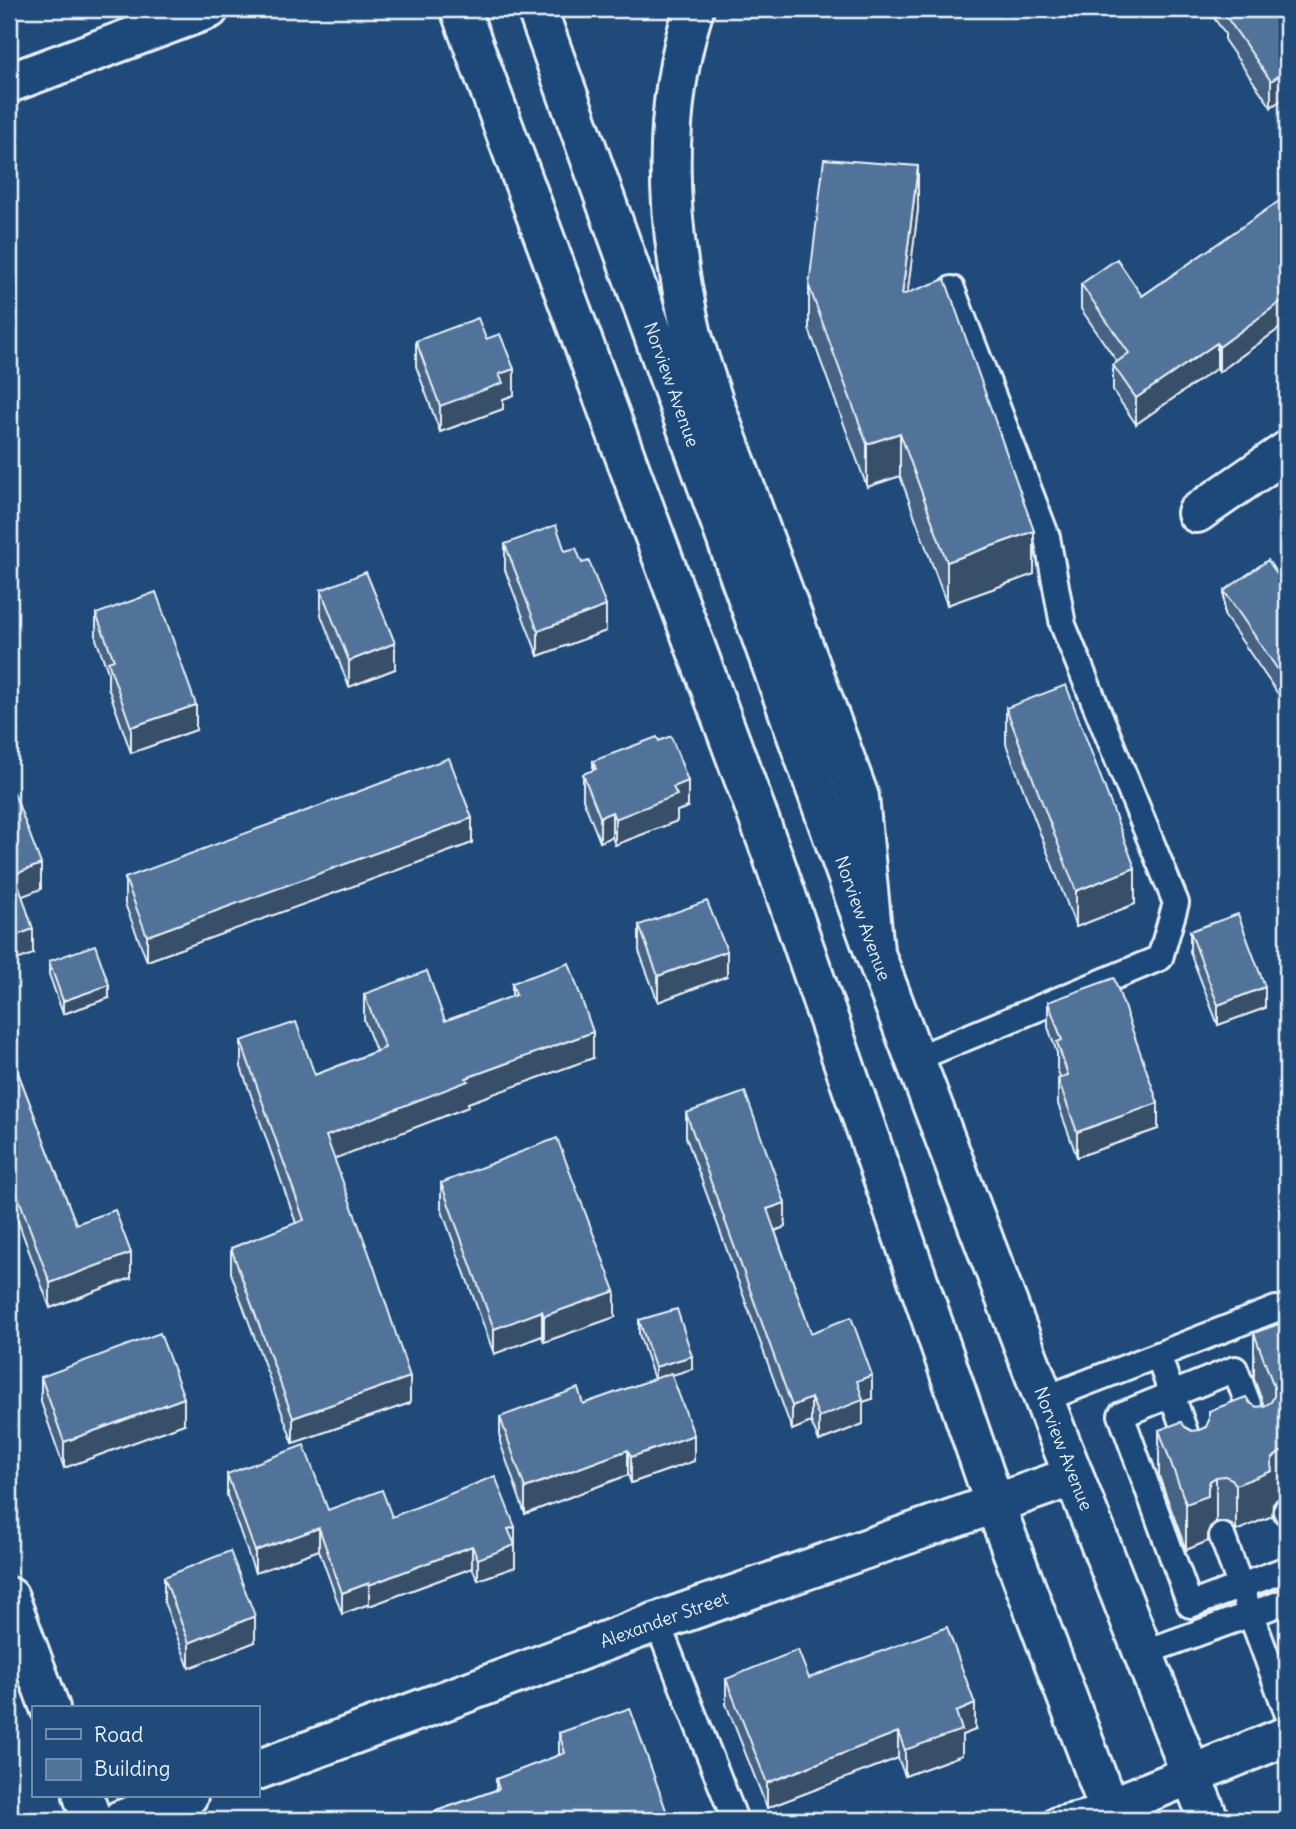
<svg xmlns="http://www.w3.org/2000/svg" width="1296" height="1829" font-family="Delius,sans-serif">
<style>
.lines{fill:none;stroke-linecap:round;stroke-linejoin:round}
.lane-casing{stroke:#e8f1f8;stroke-width:30}
.street-casing{stroke:#e8f1f8;stroke-width:44}
.primary-casing{stroke:#e8f1f8;stroke-width:44}
.highway-casing{stroke:#e8f1f8;stroke-width:44}
.lane{stroke:#1f4a7a;stroke-width:24}
.street{stroke:#1f4a7a;stroke-width:38}
.primary{stroke:#1f4a7a;stroke-width:38}
.highway{stroke:#1f4a7a;stroke-width:38}
.wall{fill:#466384;stroke:#e8f1f8;stroke-width:2}
.shaded-wall{fill:#39506b;stroke:#e8f1f8;stroke-width:2}
.building{fill:#517399;stroke:#e8f1f8;stroke-width:2}
.labels{text-anchor:middle;stroke-width:7;stroke-linejoin:round;paint-order:stroke}
.street-label{font-size:18px;fill:#e8f1f8;stroke:#1f4a7a}
</style>
<rect width="100%" height="100%" fill="#1f4a7a"/>
<filter id="ink" filterUnits="userSpaceOnUse"><feTurbulence type="fractalNoise" baseFrequency=".0143" numOctaves="2"/><feDisplacementMap in="SourceGraphic" scale="14" xChannelSelector="R" yChannelSelector="G"/><feConvolveMatrix kernelMatrix="1 2 1 2 8 2 1 2 1" color-interpolation-filters="sRGB"/></filter>
<g filter="url(#ink)">
<g class="lines">
<defs>
<path id="lane" d="M915,1059l245,-101 16,-55 -113,-278 -16,-88 -95,-248
M1158,1355l118,-46
M1044,1399l114,-44 34,97
M1257,1428l-22,-59 -114,46 69,190 97,-36
M1286,1511l1,2
M1222,1536l65,176
M657,1622l78,198
M1143,1653l144,-52
M1056,1820l53,-12"/>
<g id="street">
<path d="M1197,513l90,-62"/>
<path d="M9,1597l41,111"/>
<path id="s1" d="M257,1770l400,-148 417,-146"/>
<path d="M83,1796l9,24"/>
<path d="M1109,1808l178,-72"/>
<path d="M121,1820l67,-24"/>
</g>
<g id="primary">
<path d="M460,9l313,848 222,648 118,315"/>
<path id="s2" d="M537,9l337,942 182,480 153,389"/>
</g>
<path id="highway" d="M694,9c-34,105 -27,220 -2,326 6,22 14,44 21,66l146,396 15,154
M9,83l200,-74"/>
</defs>
<use href="#lane" class="lane-casing"/>
<use href="#street" class="street-casing"/>
<use href="#primary" class="primary-casing"/>
<use href="#highway" class="highway-casing"/>
<use href="#lane" class="lane"/>
<use href="#street" class="street"/>
<use href="#primary" class="primary"/>
<use href="#highway" class="highway"/>
</g>
<path class="wall" d="M1208,9h79l-16,98 -46,-66v-7z
M1287,188v135l-68,49 -2,-4 -81,56 -23,-33v-26l4,-3 -36,-53v-25l61,12 138,-95v-7z
M918,209l-11,84 127,281 -87,31 -47,-129 -33,11 -58,-158v-43z
M486,339l28,56 -11,4v10l-63,23 -24,-66v-25z
M505,544l60,7 41,80 -68,25 -33,-86z
M1277,574l10,4v129l-63,-92v-24z
M321,590l74,79 -46,18 -28,-72z
M96,614l100,116 -65,23 -23,-66v-15l-12,-33z
M1006,708l129,196 -59,23 -70,-183z
M593,761l95,46 -11,4v10l-62,24 -3,-8 -12,5 -17,-43v-25l10,-3z
M472,843l-325,118 -22,-57v-26z
M639,925l88,51 -69,26 -19,-51z
M1190,931l75,77 -47,17 -28,-73z
M49,961l60,37 -46,16 -14,-40z
M512,983l81,75 -125,45v4l-134,51 76,245 -117,40 -62,-170v-25l65,-25 -55,-156v-26l74,34 61,-24 -12,-31v-26l81,27 67,-24z
M1048,1002l110,127 -81,28 -19,-53v-25l2,-1 -3,-10v-15l-9,-26z
M9,1049l67,175 55,54 -81,30 -38,-103h-1l-2,-5z
M686,1113l99,114 -10,4 36,102 61,66 -9,3v22l-44,17 -8,-19 -19,8 -106,-293z
M441,1183l174,134 -71,25 -2,-6 -48,18 -53,-146z
M639,1320l53,49 -20,6 22,86 -63,22 -3,-8 -103,39 -25,-72v-25l83,-13 71,-25 -15,-45z
M1287,1321v175l-7,1 -7,6 -1,13 -36,15 -4,-6 -7,-3h-9l-6,5 -2,5v9l-22,9 -27,-74v-46l26,-3 7,4 8,-1 50,-27 7,4 7,-1 -10,-27v-46z
M41,1377l143,47 -120,44 -23,-66z
M227,1474l101,36 64,7 123,10v40l-37,13 -6,-12 -103,38v-2l-27,10 -23,-64 -64,23 -28,-78z
M164,1577l91,65 -66,26 -25,-66z
M809,1678l166,52 -13,5v20l-57,21 -7,-18 -131,50 -41,-104v-25z
M559,1733l108,87h-256l85,-30v-11l63,-24z"/>
<path class="shaded-wall" d="M1287,70v26l-16,11v-26z
M918,166v43l-16,129v-43z
M1287,297v26l-68,49v-25z
M1217,343v25l-81,56v-26z
M514,369v26l-11,4v10l-63,23v-26l59,-32z
M900,433v43l-33,11v-43z
M1034,531v43l-87,31v-43z
M606,606v25l-68,25v-25z
M395,643v26l-46,18v-26z
M196,705v25l-65,23v-26z
M688,781v26l-11,4v10l-62,24v-26l58,-32z
M612,812v25l-12,5v-25z
M472,818v25l-325,118v-25z
M41,864v25l-26,10v-25z
M1135,868v36l-59,23v-36z
M33,929v25l-24,9v-25z
M727,951v25l-69,26v-26z
M109,985v13l-46,16v-13z
M1265,987v21l-47,17v-20z
M593,1032v26l-125,45v4l-142,55v-26l140,-58z
M1158,1103v26l-81,28v-25z
M11,1180h1v25h-1z
M785,1203v24l-18,6v-24z
M131,1253v25l-81,30v-25z
M615,1291v26l-71,25v-26z
M542,1311v25l-48,18v-25z
M692,1356v13l-37,11v-13z
M872,1375v24l-9,3v22l-44,17v-24l38,-36z
M410,1377v26l-117,40v-25z
M184,1398v26l-120,44v-26z
M811,1398v24l-19,8v-24z
M694,1435v26l-63,22v-26z
M628,1450v25l-103,39v-26z
M1286,1451v45l-6,1 -7,6 -1,13 -36,15v-46l44,-33z
M1216,1477v45l-6,5 -2,5v9l-22,9v-46l22,-17 2,-6z
M515,1527v40l-37,13v-21l30,-30z
M319,1528v22l-64,23v-22z
M472,1546v22l-103,38v-21z
M369,1583v21l-27,10v-21z
M255,1616v26l-66,26v-25z
M975,1704v26l-13,5v20l-57,21v-26l51,-38z
M898,1732v26l-131,50v-25z
M667,1813v7h-20z
M588,1816v4h-13z"/>
<path class="building" d="M1225,9h62v61l-16,11 -46,-66 3,-2z
M824,159l94,7 -16,129 43,-16 89,252 -87,31 -47,-129 -33,11 -58,-158z
M1287,188v109l-68,50 -2,-4 -81,55 -23,-33 16,-12 -48,-69 36,-25 25,37 140,-97 -2,-5z
M478,318l8,21 14,-5 14,35 -15,5 4,9 -63,23 -24,-65z
M556,525l9,26 11,-3 6,15 7,-2 17,45 -68,25 -33,-87z
M1268,560l9,14 5,-4 5,8v105l-63,-92z
M366,572l29,71 -46,18 -28,-71z
M156,592l40,113 -65,22 -23,-65 6,-2 -18,-46z
M1066,685l69,183 -59,23 -70,-183z
M671,736l17,45 -15,6 4,8 -62,24 -3,-7 -12,5 -17,-43 13,-5 -3,-8 64,-24 2,4z
M449,758l23,60 -325,118 -22,-58z
M9,792l1,3 4,-2 27,71 -26,10 18,55 -24,9z
M707,901l20,50 -69,25 -19,-51z
M1238,914l27,73 -47,18 -28,-74z
M95,945l14,40 -46,16 -14,-40z
M569,963l24,69 -127,46 2,3 -142,55 48,131 36,110 -117,41 -62,-170 73,-28 -63,-179 55,-19 19,53 70,-27 -21,-54 63,-23 18,50 71,-26 -4,-12z
M1114,978l44,125 -81,29 -19,-53 10,-4 -11,-33 5,-2 -14,-38z
M9,1049l67,175 39,-14 16,43 -81,30 -38,-103h-1l-2,-5z
M745,1092l40,111 -18,6 44,124 40,-16 21,58 -15,6 6,19 -44,17 -8,-19 -19,8 -106,-293z
M557,1138l58,153 -71,25 -2,-5 -48,18 -53,-146z
M677,1309l15,47 -37,11 -16,-47z
M1287,1321v130l-7,1 -7,6 -2,6 1,7 -36,14 -4,-6 -7,-3 -9,1 -6,4 -2,6v9l-22,8 -27,-74 22,-8 4,5 7,4 8,-1 6,-3 3,-7v-9l37,-14 4,6 7,4 7,-1 7,-4 3,-6v-9l-20,-54z
M160,1333l24,65 -120,44 -23,-65z
M671,1373l23,62 -63,22 -3,-7 -103,38 -25,-71 78,-29 5,16z
M304,1445l24,65 54,-20 10,27 103,-41 20,51 -7,2 7,16 -37,14 -6,-13 -103,39v-2l-27,10 -23,-65 -64,23 -28,-77z
M230,1551l25,65 -66,27 -25,-66z
M947,1627l28,77 -19,8 6,18 -57,20 -7,-18 -131,51 -41,-104 72,-29 11,28z
M630,1708l37,105 -20,7h-58l-1,-4 -13,4h-164l88,-31 -3,-10 69,-26 -6,-20z"/>
</g>
<g class="labels">
<g class="street-label">
<text dy="6" stroke="none"><textPath href="#s2" startOffset="399">Norview Avenue</textPath></text>
<text dy="6" stroke="none"><textPath href="#s2" startOffset="966">Norview Avenue</textPath></text>
<text dy="6" stroke="none"><textPath href="#s2" startOffset="1533">Norview Avenue</textPath></text>
<text dy="6" stroke="none"><textPath href="#s1" startOffset="434">Alexander Street</textPath></text>
</g>
</g>
<rect width="1296" height="1829" fill="none" stroke="#1f4a7a" stroke-width="35"/>
<rect x="18" y="18" width="1261" height="1794" fill="none" stroke="#e8f1f8" stroke-width="2.5" filter="url(#ink)"/>
<rect x="32" y="1706" width="228" height="91" fill="#1f4a7a" stroke="#6f8dac" stroke-width="2"/>
<rect x="46" y="1729" width="35" height="10" fill="#1f4a7a" stroke="#6f8dac" stroke-width="2"/>
<text x="94" y="1742" font-size="21" fill="#e8f1f8">Road</text>
<rect x="46" y="1759" width="35" height="21" fill="#517399" stroke="#6f8dac" stroke-width="2"/>
<text x="94" y="1776" font-size="21" fill="#e8f1f8">Building</text>
</svg>
